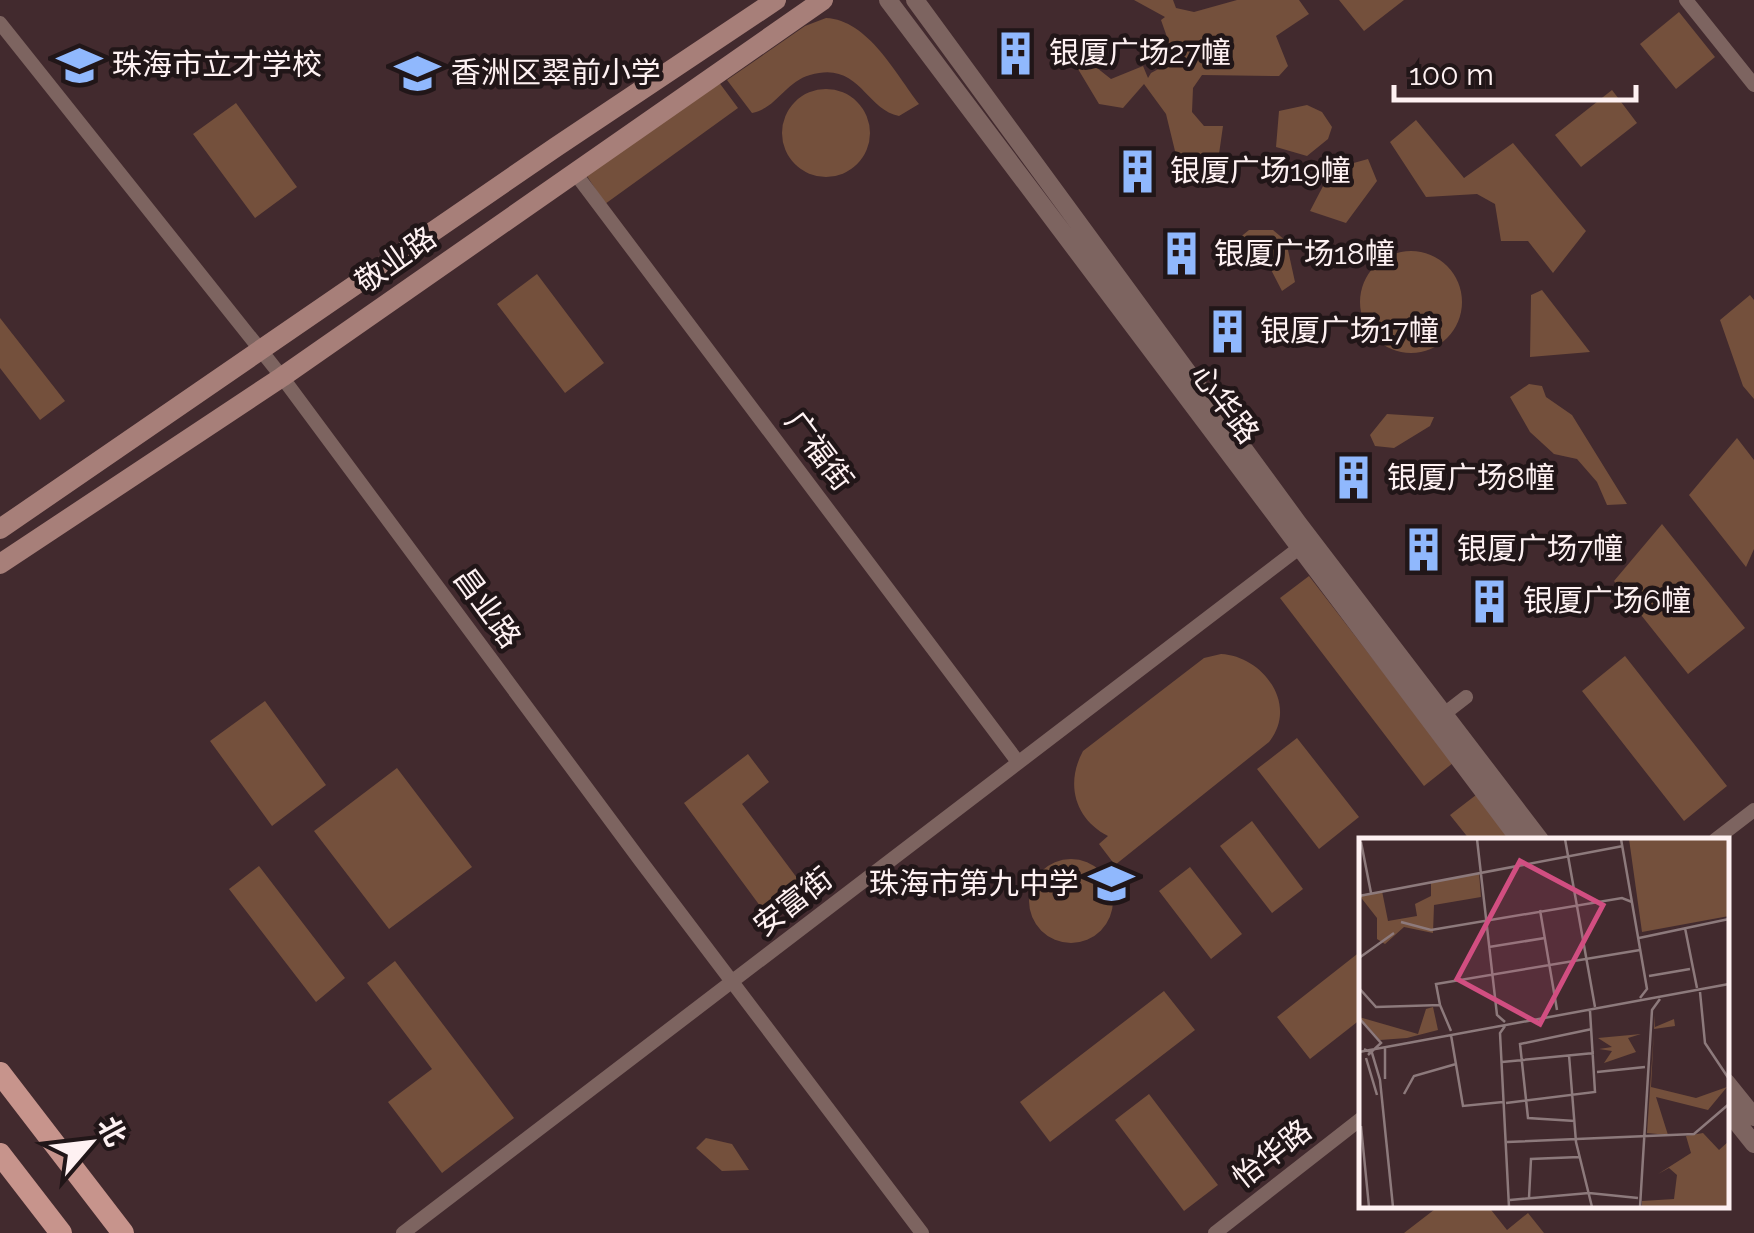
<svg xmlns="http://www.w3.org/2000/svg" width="1754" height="1233" font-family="Raleway,'Noto Sans SC',sans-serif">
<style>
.green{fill:#74503c}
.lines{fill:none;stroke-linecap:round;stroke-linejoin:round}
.minor{stroke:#7d6460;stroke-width:14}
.tertiary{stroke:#7d6460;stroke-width:18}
.secondary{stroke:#a77f79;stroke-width:20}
.primary{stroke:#c7948c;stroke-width:22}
.labels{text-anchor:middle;stroke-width:9;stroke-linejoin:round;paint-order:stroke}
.poi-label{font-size:30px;fill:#fef1f2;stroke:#211618;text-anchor:start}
.street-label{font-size:30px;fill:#fef1f2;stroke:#211618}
.inset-road{fill:none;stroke:#8d7a7c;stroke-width:2.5}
.view{fill:#d14e81;fill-opacity:0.15;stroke:#d14e81;stroke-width:5}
.inset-edge{fill:none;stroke:#fef1f2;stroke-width:5}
</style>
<rect width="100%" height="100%" fill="#422a2e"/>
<path class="green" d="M1134,0h39l3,8 18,4 43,-12h62l10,14 -33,22 12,30 -9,10 -77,-1 -9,13 -1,24 12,14h19l-8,56 -15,5 -25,-36 -9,-37 -22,-30 -21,24 -24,-4 -36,-60 8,-8 9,3 12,25 19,15 32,-13 5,12 3,-5 24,-13 -14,-40 4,-3z
M1339,0h65l-40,31z
M1679,12l36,45 -39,32 -36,-45z
M826,18c42,2 70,56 93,86l-20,12c-34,-7 -40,-56 -89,-41 -25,7 -33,33 -58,38l-25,-33 78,-54z
M718,81l20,27 -133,96 -20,-31z
M782 133a44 44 0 1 1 88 0a44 44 0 1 1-88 0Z
M1612,90l25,33 -56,44 -26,-32z
M236,103l61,84 -42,31 -62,-84z
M1307,105l15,7 10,15 -4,12 -21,17 -31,-9 3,-36z
M1416,120l48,58 49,-35 73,88 -33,42 -25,-32h-27l-6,-37 -18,-10 -51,3 -36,-55z
M1368,159l9,22 -31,42 -36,-12 22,-42z
M1249,230h24l13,11 9,41 -13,9 -18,-35 -22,5 -15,-13z
M1360 302a51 51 0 1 1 102 0a51 51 0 1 1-102 0Z
M537,274l67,89 -39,30 -68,-89z
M1542,290l48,62 -60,5 1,-62z
M1750,295l4,5v99l-11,-13 -23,-66z
M0,318l65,83 -25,19 -40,-52z
M1529,384l13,2 4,11 26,18 55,89 -20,1 -10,-23 -20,-23 -23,-5 -24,-22 -20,-35z
M1387,414l47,3 -4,9 -36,22 -19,-2 -5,-11z
M1737,438l17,22v89l-8,18 -57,-72z
M1662,524l83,104 -57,46 -74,-93z
M1309,576l144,187 -29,23 -144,-188z
M1221,654c42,2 78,51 48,88l-154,123 -16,-21 9,-8c-33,-17 -43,-52 -25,-85l121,-93z
M1625,656l102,130 -43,35 -102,-130z
M265,701l61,84 -54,41 -62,-85z
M1297,738l62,79 -40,32 -62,-80z
M748,754l21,28 -27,22 61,82 -37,28 -82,-111z
M397,768l75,99 -83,62 -75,-98z
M1476,795l35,45h-41l-20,-25z
M1252,821l51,68 -31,24 -52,-67z
M1029 901a42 42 0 1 1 84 0a42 42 0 1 1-84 0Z
M259,866l86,112 -29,24 -87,-113z
M1190,867l52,67 -31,25 -52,-68z
M1361,951v68l-51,40 -33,-42z
M395,961l119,157 -72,55 -54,-71 44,-33 -65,-86z
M1164,991l31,39 -145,112 -30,-40z
M1149,1094l69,91 -34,26 -69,-91z
M706,1138l26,6 17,26 -27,1 -26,-23z
M1439,1206h49l19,24 21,-17 16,20h-140z"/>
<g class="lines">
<path class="minor" d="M1686,0l68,85
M0,23l282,354 358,483 282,373
M575,173l443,589
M1444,714l22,-17
M1715,840l39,-30
M403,1233l904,-691
M1215,1233l147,-115"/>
<path class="tertiary" d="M888,0l632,840
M915,0l383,523 242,317
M1726,1082l28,35
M1726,1109l28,35"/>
<path class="secondary" d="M0,529l556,-382 220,-147
M0,564l282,-187 541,-377"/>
<path class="primary" d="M0,1073l123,160
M0,1154l61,79"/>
</g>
<defs>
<symbol id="building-bare" viewBox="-9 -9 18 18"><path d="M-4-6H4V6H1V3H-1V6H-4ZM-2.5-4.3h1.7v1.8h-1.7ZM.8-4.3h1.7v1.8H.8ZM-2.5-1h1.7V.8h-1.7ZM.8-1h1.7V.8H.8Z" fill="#90b8fd" stroke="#211618" stroke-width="2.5" paint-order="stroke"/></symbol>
<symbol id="school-bare" viewBox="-9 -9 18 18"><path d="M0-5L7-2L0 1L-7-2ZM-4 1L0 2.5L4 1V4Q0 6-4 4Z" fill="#90b8fd" stroke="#211618" stroke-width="2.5" paint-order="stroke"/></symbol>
</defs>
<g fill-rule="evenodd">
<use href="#building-bare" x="984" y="22" width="63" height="63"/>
<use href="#school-bare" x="48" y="34" width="63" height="63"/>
<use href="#school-bare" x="386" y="42" width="63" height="63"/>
<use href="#building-bare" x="1106" y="140" width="63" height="63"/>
<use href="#building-bare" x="1150" y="222" width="63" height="63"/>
<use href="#building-bare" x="1196" y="300" width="63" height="63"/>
<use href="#building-bare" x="1322" y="446" width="63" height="63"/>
<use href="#building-bare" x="1392" y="518" width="63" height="63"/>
<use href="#building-bare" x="1458" y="570" width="63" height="63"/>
<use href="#school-bare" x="1080" y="852" width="63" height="63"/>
</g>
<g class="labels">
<g class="poi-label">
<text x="1049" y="63">银厦广场27幢</text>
<text x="112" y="75">珠海市立才学校</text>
<text x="451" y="83">香洲区翠前小学</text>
<text x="1170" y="181">银厦广场19幢</text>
<text x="1214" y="264">银厦广场18幢</text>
<text x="1260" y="341">银厦广场17幢</text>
<text x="1387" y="488">银厦广场8幢</text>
<text x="1457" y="559">银厦广场7幢</text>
<text x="1523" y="611">银厦广场6幢</text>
<text x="1079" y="894" text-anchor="end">珠海市第九中学</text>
</g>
<g class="street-label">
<text transform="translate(396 260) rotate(-35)" y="10">敬业路</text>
<text transform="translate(1225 404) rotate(53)" y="10">心华路</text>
<text transform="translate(819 451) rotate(53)" y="10">广福街</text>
<text transform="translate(487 608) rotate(54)" y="10">昌业路</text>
<text transform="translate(793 902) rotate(-38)" y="10">安富街</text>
<text transform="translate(1272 1154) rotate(-38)" y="10">怡华路</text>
</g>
</g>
<g transform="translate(1359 838)">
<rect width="370" height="370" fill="#422a2e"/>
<path d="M270,1h100v77l-87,16zM120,35l2,24 -47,8 -1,28 -29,-6 -19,17 -8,-5v-21l-18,-23 23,-4 6,30 29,-5 -2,-12 16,-8v-14zM74,169l5,23 -31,8 -27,2 -21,-23 59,17 8,-25zM296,177v12l19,-8 1,7 -21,3 -3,58 45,11 31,-11 -19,23 -52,-13 12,38 -21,-2zM282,196l-13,4 8,14 -32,11 8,-12 -13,-2 13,-2 -14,-9zM344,295l16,17 10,-9v66h-87v-6l32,-2 3,-24 -8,-7 -11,6 33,-21 -5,-17z" fill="#74503c"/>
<path class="inset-road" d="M118,1l20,176 8,7M206,1l30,168M262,1l26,150 -7,9M2,4l10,51M0,58l264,-50M181,72l17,100M42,84l30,8 191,-32 10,4M326,90l12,60M280,100l90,-19M130,109l56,-9M0,120l35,-25M290,138l41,-7M0,150l17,19 64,-2 11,26M341,154l5,51 24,36M81,167l-4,-21 204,-34M0,180l22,25 -13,12M146,188l-5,7 9,174M92,197l12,71 40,-4M5,211l8,4 8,27 13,127M0,214l370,-68M210,217l7,87 16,65M7,220l11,37M143,224l92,-9M238,234l48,-5M26,241v-31M45,256l10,-18 42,-12M147,265l89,-11 -5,-81M216,283l-47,-3 -8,-74 72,-15M2,288l8,81M148,304l187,-8 35,-30M170,360l2,-39 48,-2M151,362l79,-7 49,5M281,369l12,-197 8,-11"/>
<path class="view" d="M161,23l83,44 -63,119 -83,-45z"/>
<rect width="370" height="370" class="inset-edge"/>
</g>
<g transform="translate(90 1143) rotate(62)" stroke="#211618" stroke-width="8" paint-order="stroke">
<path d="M0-8L18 38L0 25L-18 38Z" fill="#fef1f2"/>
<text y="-15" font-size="28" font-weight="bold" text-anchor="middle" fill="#fef1f2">北</text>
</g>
<path d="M1394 85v15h242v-15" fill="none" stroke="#fef1f2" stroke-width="5"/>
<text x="1409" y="85" font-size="30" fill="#fef1f2" stroke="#211618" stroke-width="8" paint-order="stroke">100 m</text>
</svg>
